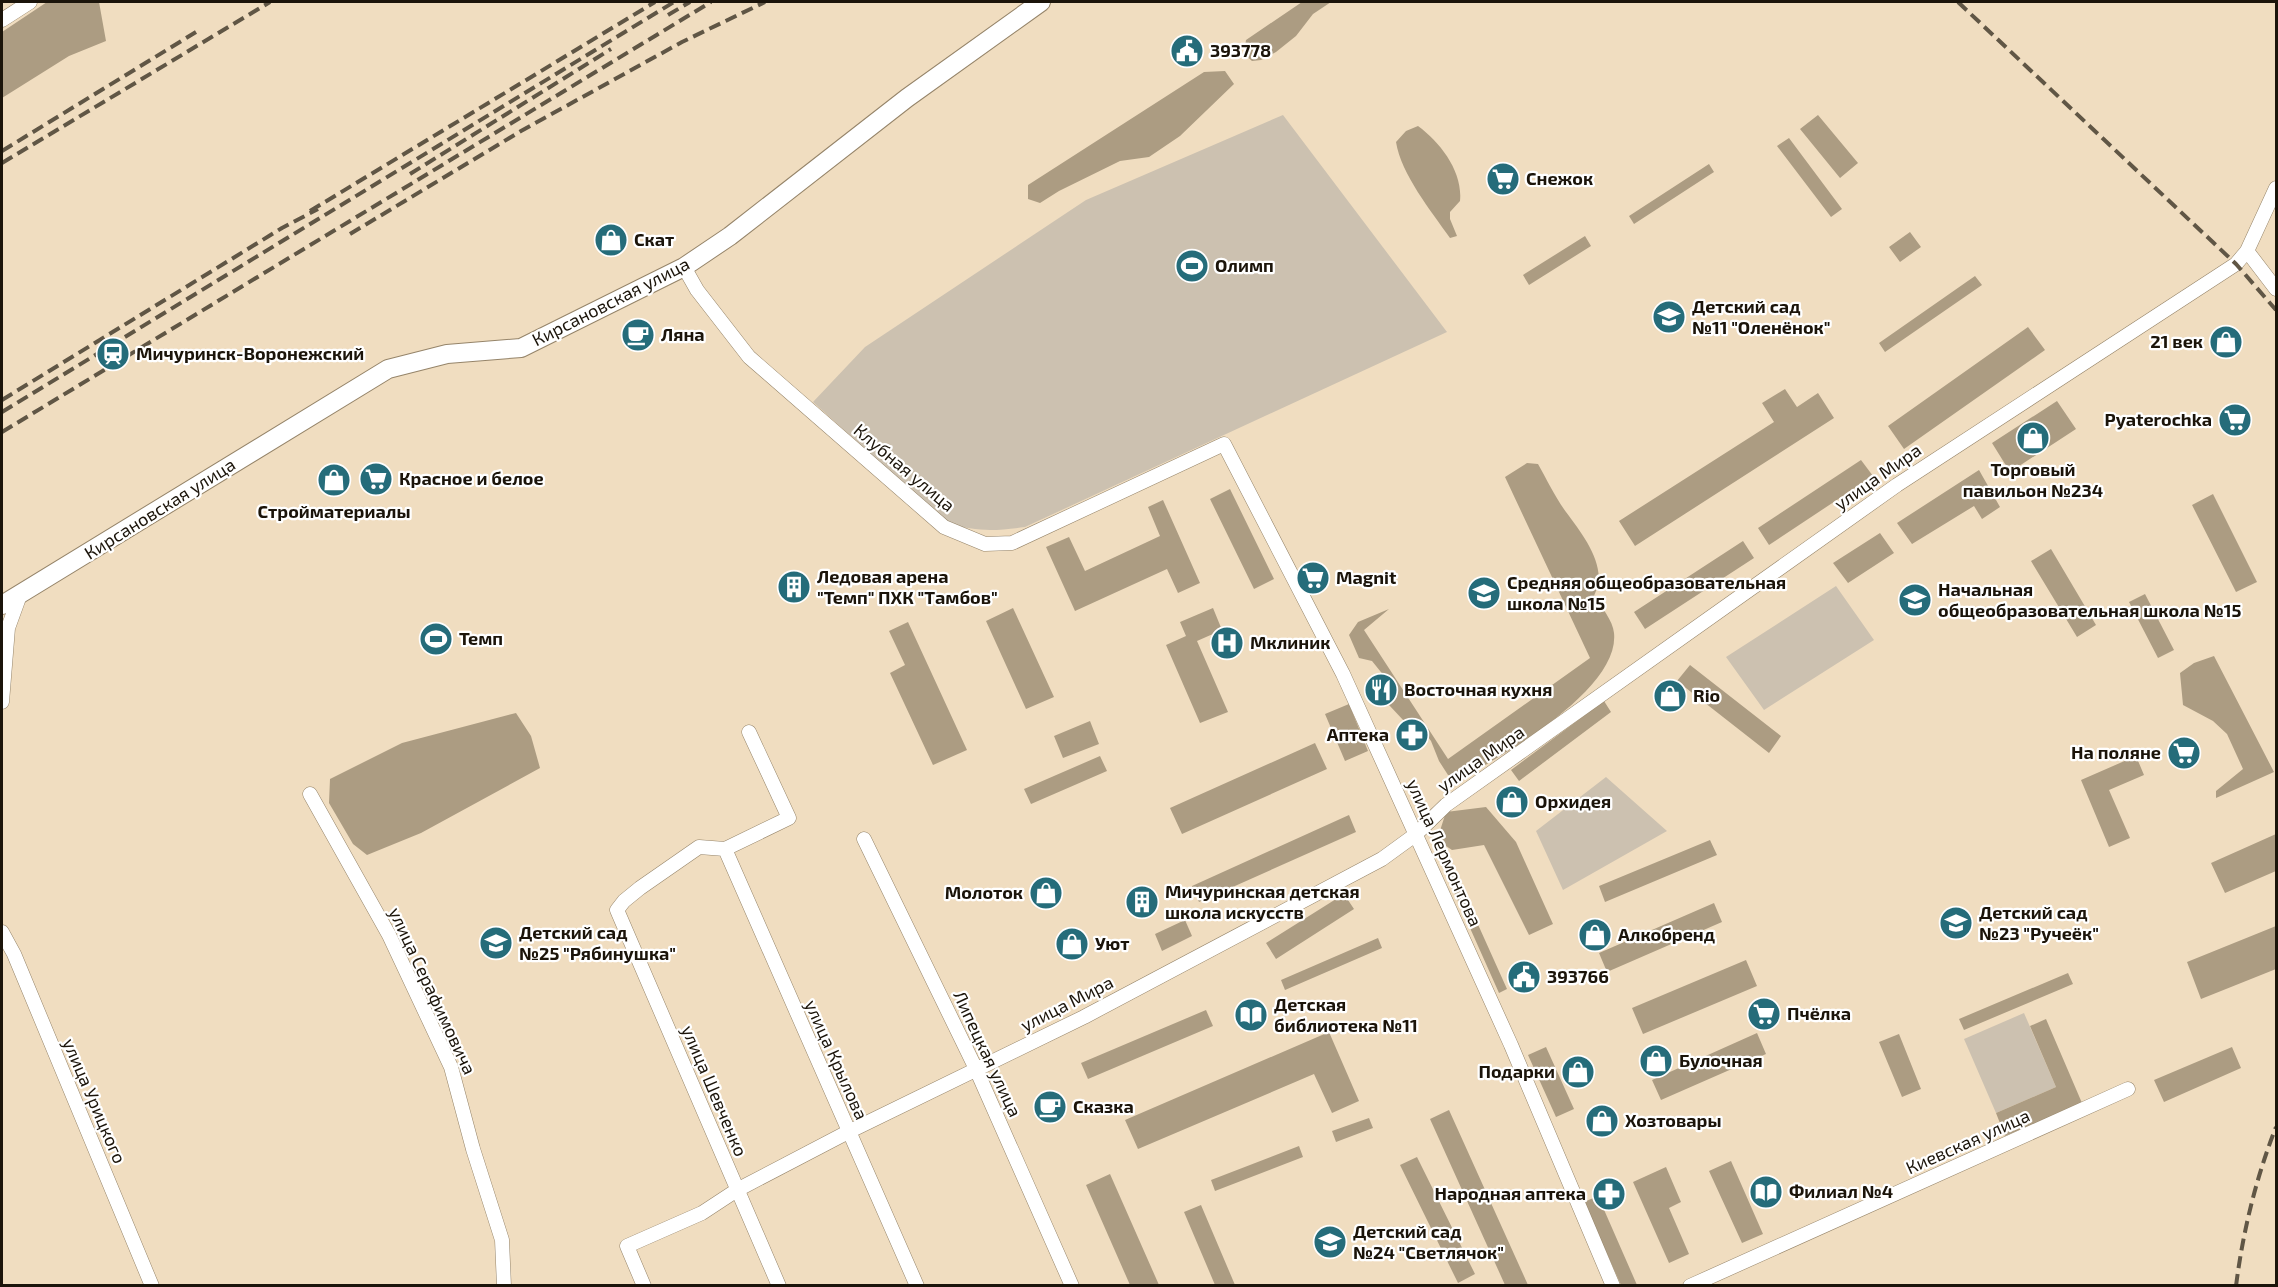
<svg xmlns="http://www.w3.org/2000/svg" width="2278" height="1287" font-family="'Exo 2',sans-serif">
<style>
.green{fill:#ccc1b0}
.forest{fill:#ac9c82}
.lines{fill:none;stroke-linecap:round;stroke-linejoin:round}
.minor-casing{stroke:#958469;stroke-width:15}
.major-casing{stroke:#958469;stroke-width:20}
.minor{stroke:#fff;stroke-width:14}
.major{stroke:#fff;stroke-width:18}
.rail{stroke:#605645;stroke-width:4;stroke-dasharray:12 6;stroke-linecap:butt}
.labels{text-anchor:middle;stroke-width:4.5;stroke-linejoin:round;paint-order:stroke}
.poi-label{font-size:18px;font-weight:bold;fill:#1b140a;stroke:#fff;text-anchor:start}
.street-label{font-size:18px;fill:#1b140a;stroke:#fff}
</style>
<rect width="100%" height="100%" fill="#f0ddc0"/>
<path class="green" d="M1283,115l164,217 -422,195c-30,4 -48,5 -78,-4l-134,-121 52,-55 221,-147z
M1836,586l38,54 -110,70 -38,-53z
M1606,777l61,54 -104,59 -27,-59z
M2024,1013l32,74 -60,26 -32,-74z"/>
<path class="forest" d="M47,2h52l7,39 -37,15 -67,42v-66z
M1302,2h29l-18,12 -17,22 -20,16 -15,8 -9,1 -8,-7 2,-14z
M1225,71l9,13 -54,52 -31,21 -29,4 -61,30 -19,12 -12,-4v-14l176,-113z
M1818,115l40,48 -18,15 -40,-49z
M1418,126c23,17 45,46 42,75l-10,11v7l7,17 -7,2c-19,-27 -49,-64 -54,-96l10,-11z
M1789,138l53,71 -11,8 -54,-71z
M1709,164l5,8 -80,52 -5,-8z
M1910,232l11,15 -21,15 -11,-15z
M1585,236l6,10 -62,39 -6,-10z
M1975,276l7,9 -97,67 -6,-9z
M2028,327l17,23 -141,99 -16,-23z
M1785,389l12,18 21,-14 16,25 -199,128 -16,-25 155,-99 -12,-19z
M2057,401l19,28 -66,43 -18,-29z
M1861,460l12,16 -104,69 -11,-17z
M1527,463l11,1c9,16 17,33 28,48 14,19 32,41 33,66 0,6 -3,13 -5,18 7,10 19,25 20,37 6,56 -110,122 -152,145l-14,-3 -9,-14 -8,-20 -12,-16 -15,-4 -15,-16 4,-18 -21,-26 -13,-3 -10,-23 9,-13 31,-13 -25,21 84,129 142,-101 -85,-181z
M1979,470l21,37 -18,12 -8,-13 -62,38 -15,-21z
M1230,489l44,90 -20,10 -44,-90z
M2213,494l44,88 -21,10 -44,-87z
M1163,500l37,83 -22,10 -11,-24 -92,42 -29,-64 23,-10 16,34 75,-35 -12,-29z
M1880,533l14,20 -46,30 -15,-20z
M1743,541l11,17 -109,71 -11,-17z
M2051,549l45,76 -19,12 -46,-76z
M2145,594l29,56 -16,8 -29,-56z
M1013,608l41,89 -28,12 -40,-88z
M1213,608l9,22 -25,11 31,71 -28,11 -34,-78 20,-9 -6,-14z
M908,622l59,128 -34,15 -43,-92 15,-8 -16,-34z
M2214,656l60,116 -58,26v-7l27,-22 -16,-35 -14,-13 -30,-16 -3,-32 14,-10z
M1690,665l91,71 -12,17 -92,-72z
M1604,701l7,11 -92,69 -8,-11z
M1349,704l19,47 -23,10 -20,-47z
M516,713l15,23 9,32 -119,65 -54,22 -14,-11 -24,-41 1,-24 72,-36z
M1090,721l9,23 -36,14 -9,-22z
M1315,743l12,26 -145,65 -12,-26z
M1100,756l7,15 -76,33 -7,-15z
M2136,756l8,19 -35,15 21,48 -21,9 -28,-67z
M1486,807l30,35 37,82 -24,11 -45,-90 -32,5 -15,-10 9,-28z
M1349,815l7,17 -157,70 -7,-16z
M2276,834v37l-51,22 -14,-30z
M1710,840l7,15 -112,47 -6,-16z
M1449,860l58,129 -8,4 -58,-130z
M1344,894l10,15 -78,50 -10,-16z
M1714,903l8,19 -115,50 -8,-19z
M1185,920l7,16 -30,15 -7,-17z
M2276,926v43l-75,30 -14,-37z
M1378,938l4,10 -97,42 -4,-10z
M1746,960l11,26 -114,48 -11,-26z
M2068,973l5,11 -109,46 -5,-11z
M1206,1010l7,16 -125,53 -7,-16z
M2046,1019l36,84 -77,33 -9,-23 60,-26 -26,-61z
M1329,1032l30,69 -27,12 -18,-39 -176,75 -13,-29z
M1757,1033l9,21 -105,46 -9,-20z
M1899,1034l22,55 -19,8 -23,-55z
M1546,1047l28,62 -18,8 -28,-62z
M2232,1047l9,21 -77,34 -10,-22z
M1449,1110l79,175h-23l-75,-166z
M1369,1118l4,10 -37,14 -4,-11z
M1299,1146l4,11 -88,34 -4,-11z
M1417,1157l58,117 -17,9 -58,-118z
M1731,1161l32,73 -21,9 -33,-72z
M1666,1167l15,35 -12,6 20,46 -20,9 -36,-81z
M1110,1174l49,111h-29l-44,-100z
M1598,1196l39,89h-16l-37,-83z
M1201,1205l34,80h-20l-31,-73z"/>
<g class="lines">
<defs>
<path id="minor" d="M2,20l28,-18
M2247,251l29,38
M684,267l13,23 52,67 195,170 41,17 27,-1 212,-99 119,230 168,371 102,241
M2,702l6,-74 12,-33
M749,732l40,86 -64,31 -26,-2 -59,41 -16,13 -7,9 162,376
M310,794l79,141 62,132 22,82 29,91 2,46
M864,839l112,230 96,217
M725,849l192,437
M2,932l12,22 138,332
M644,1286l-17,-40 75,-33 35,-23 111,-58 236,-115 298,-158 33,-24 31,-30 451,-320 339,-221 11,-13 29,-63
M1690,1286l438,-197"/>
<path id="major" d="M2,605l386,-236 59,-15 74,-6 163,-81 46,-31 177,-138 134,-96"/>
</defs>
<use href="#minor" class="minor-casing"/>
<use href="#major" class="major-casing"/>
<use href="#minor" class="minor"/>
<use href="#major" class="major"/>
<path class="rail" d="M1958,2l278,262 40,46
M668,15l22,-13
M2,151l194,-119
M2,163l268,-161
M410,174l201,-125
M310,211l345,-209
M350,234l171,-103 161,-89 83,-40
M2,400l280,-172 36,-19
M2,412l672,-410
M2,432l709,-430
M2236,1286c7,-55 20,-108 40,-159"/>
</g>
<defs>
<symbol id="civic-disc" viewBox="-11 -11 22 22"><circle r="9.5" fill="#256c7a" stroke="#fff"/><path d="M-.6-6.5H3V-4.5H.6V-3L4-1V1h2V6H-6V1h2V-1L-.6-3ZM-1.2 2.5V6h2.4V2.5Z" fill="#fff"/></symbol>
<symbol id="supermarket-disc" viewBox="-11 -11 22 22"><circle r="9.5" fill="#256c7a" stroke="#fff"/><path d="M-6-5.5h2.5l.6 2H6L4.5 2H-2.5L-4.4-4H-6ZM-1.5 3.2a1.3 1.3 0 1 0 .1 0ZM3 3.2a1.3 1.3 0 1 0 .1 0Z" fill="#fff"/></symbol>
<symbol id="shop-disc" viewBox="-11 -11 22 22"><circle r="9.5" fill="#256c7a" stroke="#fff"/><path d="M-5-2.5h2.3a2.7 3.5 0 0 1 5.4 0H5L5.5 6h-11ZM-1.5-2.5h3a1.5 2.3 0 0 0-3 0Z" fill="#fff"/></symbol>
<symbol id="stadium-disc" viewBox="-11 -11 22 22"><circle r="9.5" fill="#256c7a" stroke="#fff"/><path d="M0-5a6.5 5 0 1 0 0 10a6.5 5 0 1 0 0-10ZM-3.5-1.8h7v3.6h-7Z" fill="#fff"/></symbol>
<symbol id="school-disc" viewBox="-11 -11 22 22"><circle r="9.5" fill="#256c7a" stroke="#fff"/><path d="M0-5L7-2L0 1L-7-2ZM-4 1L0 2.5L4 1V4Q0 6-4 4Z" fill="#fff"/></symbol>
<symbol id="cafe-disc" viewBox="-11 -11 22 22"><circle r="9.5" fill="#256c7a" stroke="#fff"/><path d="M-5.5-4.5H6V0H3Q3 3.5 0 3.5H-2.5Q-5.5 3.5-5.5 0ZM3-3.2v2h1.7v-2ZM-6 4.5H4V6H-6Z" fill="#fff"/></symbol>
<symbol id="station-disc" viewBox="-11 -11 22 22"><circle r="9.5" fill="#256c7a" stroke="#fff"/><path d="M-3-6H3Q5-6 5-4V2Q5 4 3 4L4.5 6H3L1.5 4h-3L-3 6H-4.5L-3 4Q-5 4-5 2V-4Q-5-6-3-6ZM-3.5-4v3h7v-3ZM-3.5 1v1.5H-2V1ZM2 1v1.5H3.5V1Z" fill="#fff"/></symbol>
<symbol id="building-disc" viewBox="-11 -11 22 22"><circle r="9.5" fill="#256c7a" stroke="#fff"/><path d="M-4-6H4V6H1V3H-1V6H-4ZM-2.5-4.3h1.7v1.8h-1.7ZM.8-4.3h1.7v1.8H.8ZM-2.5-1h1.7V.8h-1.7ZM.8-1h1.7V.8H.8Z" fill="#fff"/></symbol>
<symbol id="hospital-disc" viewBox="-11 -11 22 22"><circle r="9.5" fill="#256c7a" stroke="#fff"/><path d="M-5-5h3v3.5h4V-5h3V5h-3V1.5h-4V5h-3Z" fill="#fff"/></symbol>
<symbol id="restaurant-disc" viewBox="-11 -11 22 22"><circle r="9.5" fill="#256c7a" stroke="#fff"/><path d="M-5-6h1v4h1v-4h1v4h1v-4h1v5L-1.5 .5V6h-2V.5L-5-1ZM5-6V6H3V1.5H1.5Q1.5-4 5-6Z" fill="#fff"/></symbol>
<symbol id="pharmacy-disc" viewBox="-11 -11 22 22"><circle r="9.5" fill="#256c7a" stroke="#fff"/><path d="M-2-6h4v4h4v4h-4v4h-4v-4h-4v-4h4Z" fill="#fff"/></symbol>
<symbol id="library-disc" viewBox="-11 -11 22 22"><circle r="9.5" fill="#256c7a" stroke="#fff"/><path d="M-6-4Q-3-5.5-.7-3.5V5Q-3 3-6 4ZM6-4Q3-5.5 .7-3.5V5Q3 3 6 4Z" fill="#fff"/></symbol>
</defs>
<g fill-rule="evenodd">
<use href="#civic-disc" x="1168" y="32" width="38" height="38"/>
<use href="#supermarket-disc" x="1484" y="160" width="38" height="38"/>
<use href="#shop-disc" x="592" y="221" width="38" height="38"/>
<use href="#stadium-disc" x="1173" y="247" width="38" height="38"/>
<use href="#school-disc" x="1650" y="298" width="38" height="38"/>
<use href="#cafe-disc" x="619" y="316" width="38" height="38"/>
<use href="#shop-disc" x="2207" y="323" width="38" height="38"/>
<use href="#station-disc" x="94" y="335" width="38" height="38"/>
<use href="#supermarket-disc" x="2216" y="401" width="38" height="38"/>
<use href="#shop-disc" x="2014" y="419" width="38" height="38"/>
<use href="#supermarket-disc" x="357" y="460" width="38" height="38"/>
<use href="#shop-disc" x="315" y="461" width="38" height="38"/>
<use href="#supermarket-disc" x="1294" y="559" width="38" height="38"/>
<use href="#building-disc" x="775" y="568" width="38" height="38"/>
<use href="#school-disc" x="1465" y="574" width="38" height="38"/>
<use href="#school-disc" x="1896" y="581" width="38" height="38"/>
<use href="#stadium-disc" x="417" y="620" width="38" height="38"/>
<use href="#hospital-disc" x="1208" y="624" width="38" height="38"/>
<use href="#restaurant-disc" x="1362" y="671" width="38" height="38"/>
<use href="#shop-disc" x="1651" y="677" width="38" height="38"/>
<use href="#pharmacy-disc" x="1393" y="716" width="38" height="38"/>
<use href="#supermarket-disc" x="2165" y="734" width="38" height="38"/>
<use href="#shop-disc" x="1493" y="783" width="38" height="38"/>
<use href="#shop-disc" x="1027" y="874" width="38" height="38"/>
<use href="#building-disc" x="1123" y="883" width="38" height="38"/>
<use href="#school-disc" x="1937" y="904" width="38" height="38"/>
<use href="#shop-disc" x="1576" y="916" width="38" height="38"/>
<use href="#school-disc" x="477" y="924" width="38" height="38"/>
<use href="#shop-disc" x="1053" y="925" width="38" height="38"/>
<use href="#civic-disc" x="1505" y="958" width="38" height="38"/>
<use href="#supermarket-disc" x="1745" y="995" width="38" height="38"/>
<use href="#library-disc" x="1232" y="996" width="38" height="38"/>
<use href="#shop-disc" x="1637" y="1042" width="38" height="38"/>
<use href="#shop-disc" x="1559" y="1053" width="38" height="38"/>
<use href="#cafe-disc" x="1031" y="1088" width="38" height="38"/>
<use href="#shop-disc" x="1583" y="1102" width="38" height="38"/>
<use href="#library-disc" x="1747" y="1173" width="38" height="38"/>
<use href="#pharmacy-disc" x="1590" y="1175" width="38" height="38"/>
<use href="#school-disc" x="1311" y="1223" width="38" height="38"/>
</g>
<g class="labels">
<g class="poi-label">
<text x="1210" y="57">393778</text>
<text x="1526" y="185">Снежок</text>
<text x="634" y="246">Скат</text>
<text x="1215" y="272">Олимп</text>
<text x="1692" y="313">Детский сад<tspan x="1692" dy="21">№11 "Оленёнок"</tspan></text>
<text x="661" y="341">Ляна</text>
<text x="2203" y="348" text-anchor="end">21 век</text>
<text x="136" y="360">Мичуринск-Воронежский</text>
<text x="2212" y="426" text-anchor="end">Pyaterochka</text>
<text x="2033" y="476" text-anchor="middle">Торговый<tspan x="2033" dy="21">павильон №234</tspan></text>
<text x="399" y="485">Красное и белое</text>
<text x="334" y="518" text-anchor="middle">Стройматериалы</text>
<text x="817" y="583">Ледовая арена<tspan x="817" dy="21">"Темп" ПХК "Тамбов"</tspan></text>
<text x="1336" y="584">Magnit</text>
<text x="1507" y="589">Средняя общеобразовательная<tspan x="1507" dy="21">школа №15</tspan></text>
<text x="1938" y="596">Начальная<tspan x="1938" dy="21">общеобразовательная школа №15</tspan></text>
<text x="459" y="645">Темп</text>
<text x="1250" y="649">Мклиник</text>
<text x="1404" y="696">Восточная кухня</text>
<text x="1693" y="702">Rio</text>
<text x="1389" y="741" text-anchor="end">Аптека</text>
<text x="2161" y="759" text-anchor="end">На поляне</text>
<text x="1535" y="808">Орхидея</text>
<text x="1165" y="898">Мичуринская детская<tspan x="1165" dy="21">школа искусств</tspan></text>
<text x="1023" y="899" text-anchor="end">Молоток</text>
<text x="1979" y="919">Детский сад<tspan x="1979" dy="21">№23 "Ручеёк"</tspan></text>
<text x="519" y="939">Детский сад<tspan x="519" dy="21">№25 "Рябинушка"</tspan></text>
<text x="1618" y="941">Алкобренд</text>
<text x="1095" y="950">Уют</text>
<text x="1547" y="983">393766</text>
<text x="1274" y="1011">Детская<tspan x="1274" dy="21">библиотека №11</tspan></text>
<text x="1787" y="1020">Пчёлка</text>
<text x="1679" y="1067">Булочная</text>
<text x="1555" y="1078" text-anchor="end">Подарки</text>
<text x="1073" y="1113">Сказка</text>
<text x="1625" y="1127">Хозтовары</text>
<text x="1789" y="1198">Филиал №4</text>
<text x="1586" y="1200" text-anchor="end">Народная аптека</text>
<text x="1353" y="1238">Детский сад<tspan x="1353" dy="21">№24 "Светлячок"</tspan></text>
</g>
<g class="street-label">
<text transform="translate(611 302) rotate(-27)" y="6">Кирсановская улица</text>
<text transform="translate(904 468) rotate(40)" y="6">Клубная улица</text>
<text transform="translate(1878 477) rotate(-35)" y="6">улица Мира</text>
<text transform="translate(160 509) rotate(-32)" y="6">Кирсановская улица</text>
<text transform="translate(1481 759) rotate(-35)" y="6">улица Мира</text>
<text transform="translate(1444 853) rotate(66)" y="6">улица Лермонтова</text>
<text transform="translate(432 991) rotate(65)" y="6">улица Серафимовича</text>
<text transform="translate(1067 1004) rotate(-27)" y="6">улица Мира</text>
<text transform="translate(987 1054) rotate(65)" y="6">Липецкая улица</text>
<text transform="translate(836 1060) rotate(66)" y="6">улица Крылова</text>
<text transform="translate(714 1091) rotate(67)" y="6">улица Шевченко</text>
<text transform="translate(94 1101) rotate(67)" y="6">улица Урицкого</text>
<text transform="translate(1968 1142) rotate(-24)" y="6">Киевская улица</text>
</g>
</g>
<rect width="2278" height="1287" fill="none" stroke="#1b140a" stroke-width="6"/>
</svg>
